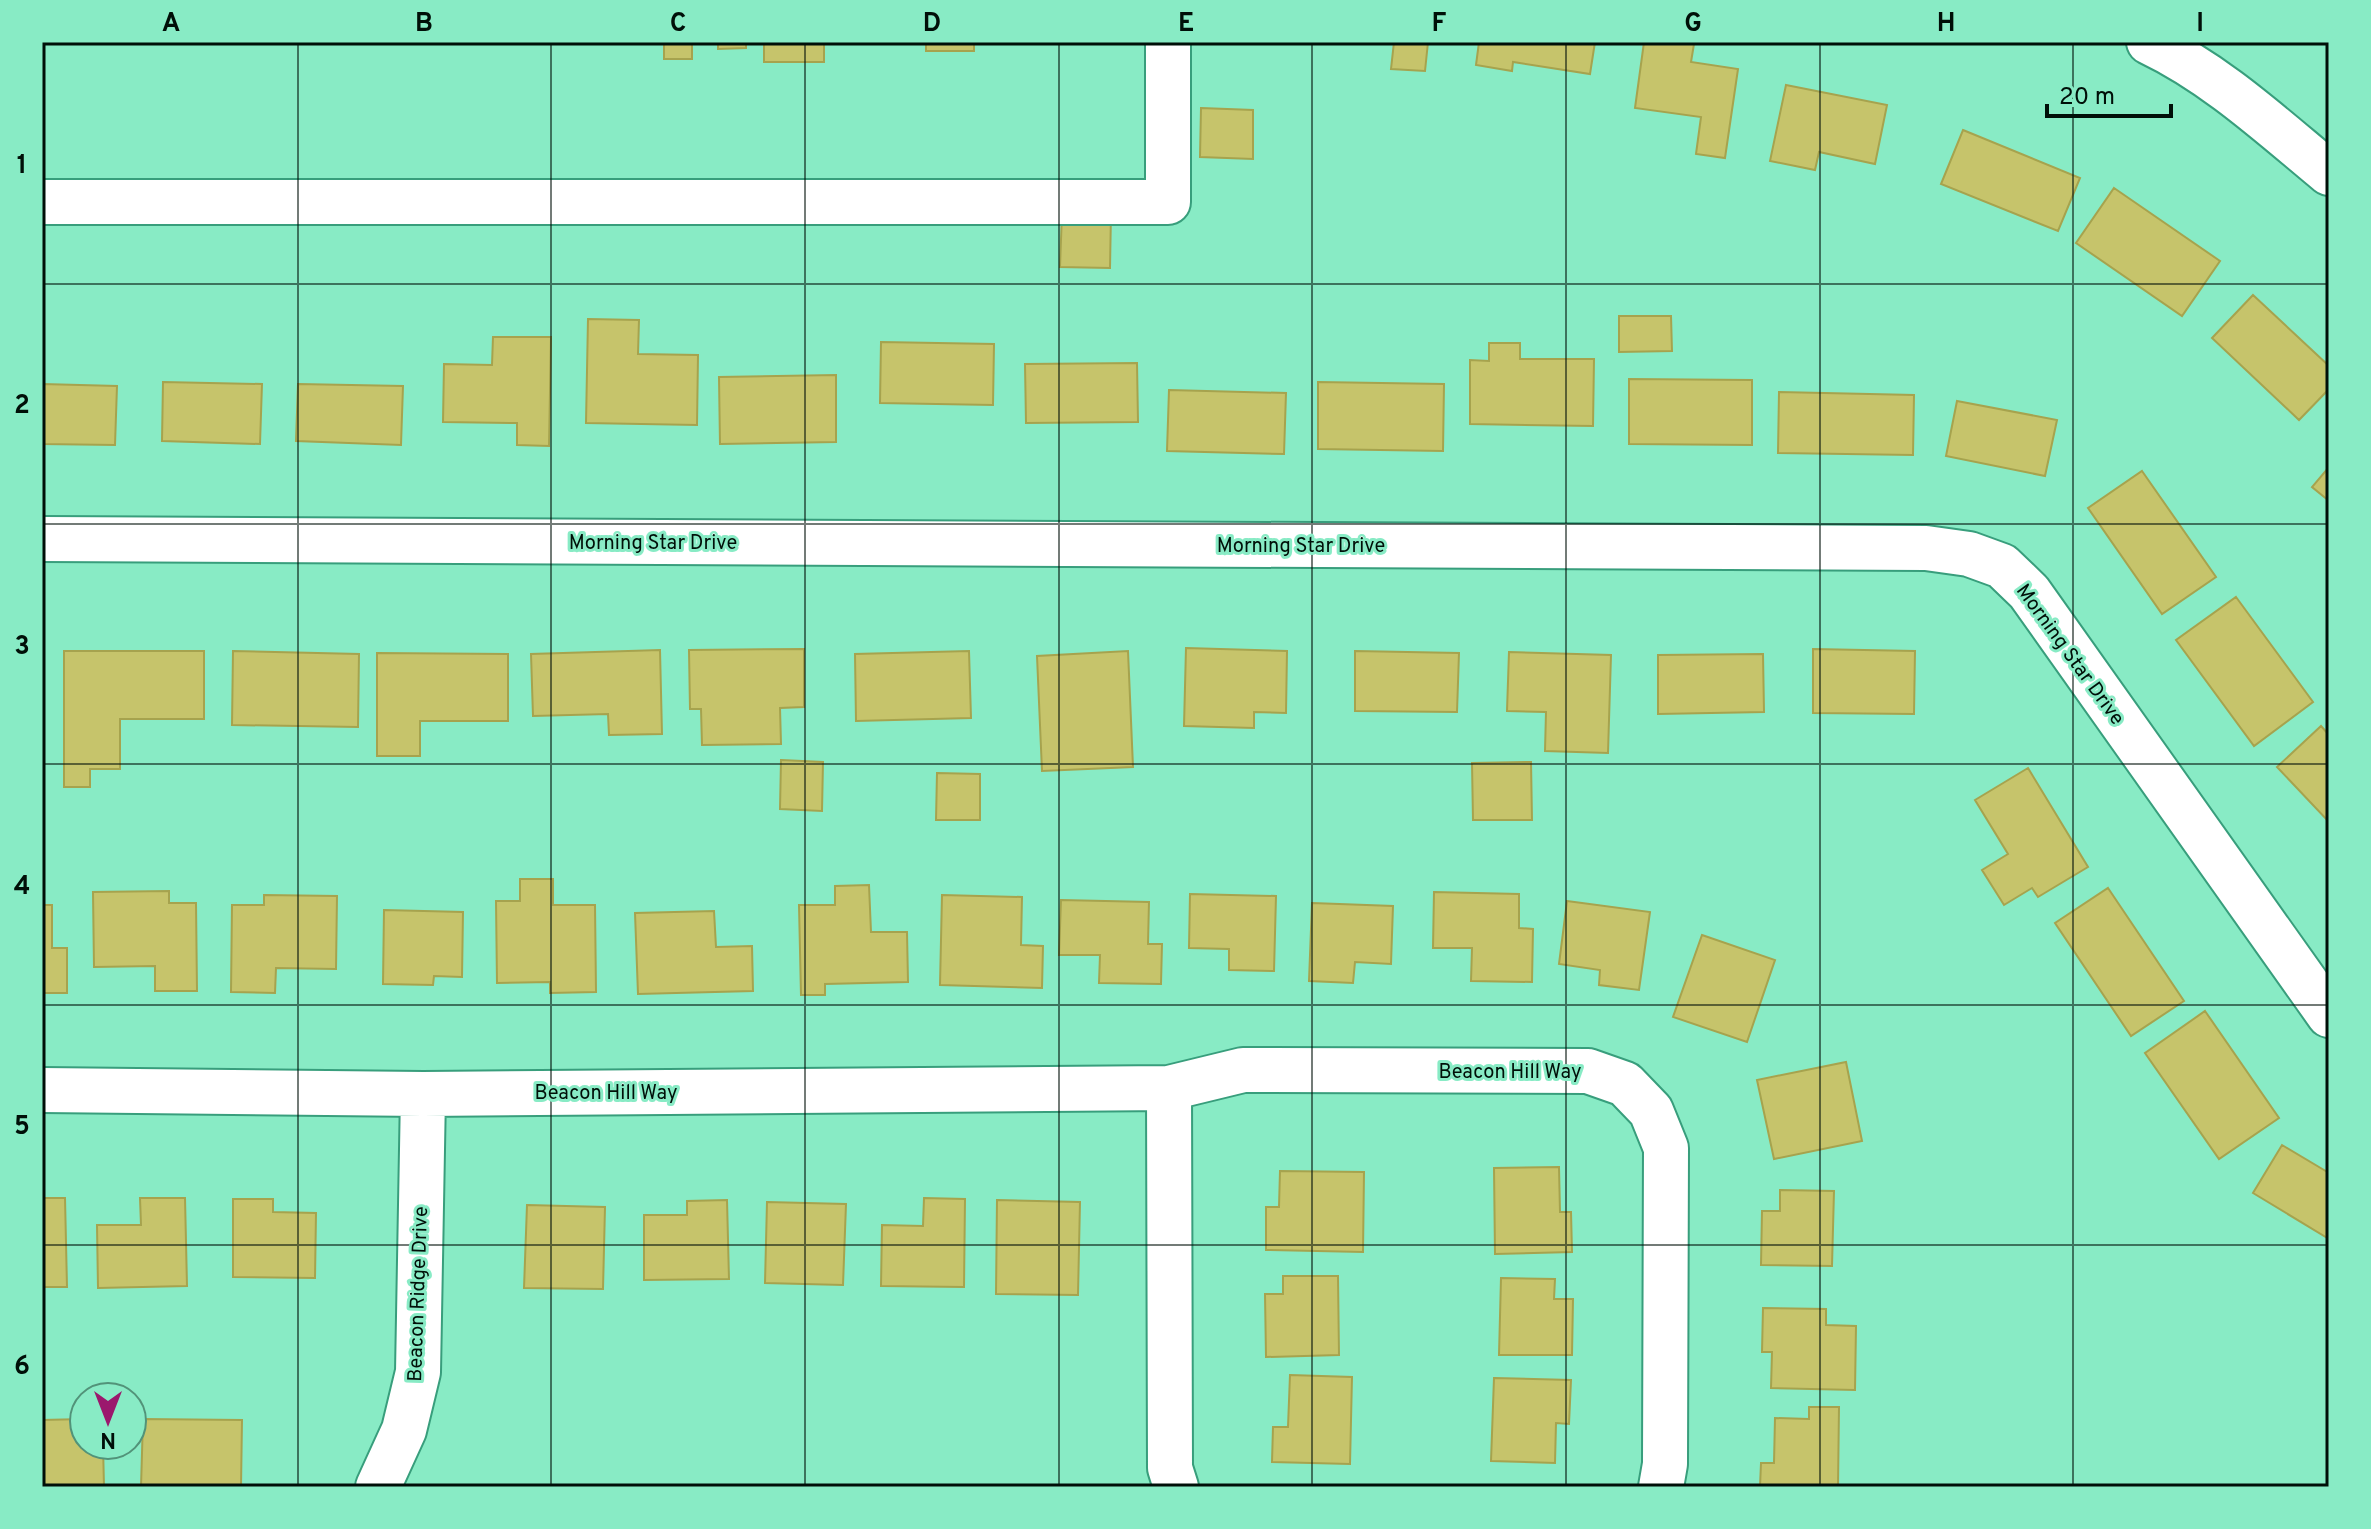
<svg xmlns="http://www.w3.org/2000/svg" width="2371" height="1529" font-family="Overpass,sans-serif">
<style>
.building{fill:#c6c46b;stroke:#a6a34e;stroke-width:2}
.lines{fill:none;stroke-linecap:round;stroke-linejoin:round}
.minor-casing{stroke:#389e7c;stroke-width:48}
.minor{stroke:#fff;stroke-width:44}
.grid{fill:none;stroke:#000f08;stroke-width:2;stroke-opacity:0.55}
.labels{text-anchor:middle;stroke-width:6;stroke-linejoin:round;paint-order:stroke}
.street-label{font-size:20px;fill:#000f08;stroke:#88ebc5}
.neatline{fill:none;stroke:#000f08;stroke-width:3}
.grid-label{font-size:26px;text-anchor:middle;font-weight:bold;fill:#000f08}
</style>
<rect width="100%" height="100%" fill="#88ebc5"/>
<path class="building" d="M664,42h28v17h-28z
M718,42h28v6l-28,1z
M764,42h60v20h-60z
M926,42h48v9h-48z
M1394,42h34l-3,29 -34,-2z
M1479,42h116l-5,32 -77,-12 -1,9 -36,-6z
M1644,42l50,2 -3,18 47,7 -13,89 -29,-4 5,-37 -66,-9z
M1786,85l101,20 -12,59 -56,-12 -4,18 -45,-9z
M1201,108l52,2v49l-53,-2z
M1963,130l117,48 -22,53 -117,-47z
M2114,188l106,73 -38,55 -106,-73z
M1062,212l49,1 -1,55 -50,-1z
M2253,295l76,71v23l-30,31 -87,-82z
M1619,316h52l1,35 -53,1z
M588,319l51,1 -1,34 60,1 -1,70 -111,-2z
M493,337h58l-2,109 -32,-1v-22l-74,-1 1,-58 48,1z
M881,342l113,2 -1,61 -113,-2z
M1489,343h31v16h74l-1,67 -123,-2v-64l19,1z
M1137,363l1,59 -112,1 -1,-59z
M836,375v67l-116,2 -1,-67z
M1629,379l123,1v65l-123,-1z
M163,382l99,2 -2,60 -98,-3z
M1318,382l126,2 -1,67 -125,-2z
M42,384l75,2 -2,59 -73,-1z
M298,384l105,2 -2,59 -105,-4z
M1169,390l117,3 -2,61 -117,-3z
M1779,392l135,3 -1,60 -135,-2z
M1957,401l100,19 -12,56 -99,-20z
M2329,467v34l-17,-14z
M2142,471l74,106 -54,37 -74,-106z
M2236,597l77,105 -59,44 -78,-106z
M1186,648l101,3 -1,62 -32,-1v16l-70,-2z
M804,649v58l-24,1 1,36 -79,1 -1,-36h-11l-1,-59z
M1813,649l102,2 -1,63 -101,-1z
M660,650l2,84 -53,1 -1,-21 -75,2 -2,-62z
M64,651h140v68h-84v50h-30v18h-26z
M233,651l126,3 -1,73 -126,-2z
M969,651l2,67 -115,3 -1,-67z
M1128,651l5,116 -91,4 -5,-115z
M1355,651l104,2 -2,59 -102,-1z
M1509,652l102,3 -3,98 -63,-2 1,-39 -39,-1z
M377,653l131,1v67h-88v35h-43z
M1763,654l1,58 -106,2v-59z
M2321,726l8,9v87l-52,-55z
M781,760l42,2 -1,49 -42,-2z
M1531,762l1,58h-59l-1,-57z
M2028,768l60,99 -50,30 -6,-9 -28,17 -22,-35 26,-16 -33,-54z
M937,773l43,1v46h-44z
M520,879h33v26h42l1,87 -46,1v-11l-53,1 -1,-82h24z
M869,885l2,47h36l1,50 -83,2v11h-24l-2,-90h36v-19z
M2108,888l76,113 -53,35 -76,-113z
M169,891v12h27l1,88h-42v-25l-61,1 -1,-75z
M1434,892l85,2v34l14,1 -1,53 -61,-1 1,-33h-39z
M1190,894l86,2 -2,75 -45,-1v-21l-40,-1z
M264,895l73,1 -1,73 -60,-1 -1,25 -44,-1 1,-87h32z
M942,895l80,2 -1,48 22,1 -1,42 -102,-3z
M1061,900l88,2 -1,42h14l-1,40 -62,-1 1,-28h-41z
M1567,901l83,11 -11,78 -40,-5 1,-15 -41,-6z
M1312,903l81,3 -2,58 -36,-2 -2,21 -44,-2z
M42,905h10v43h15v45h-25z
M384,910l79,2 -1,65 -28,-1 -1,9 -50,-1z
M714,911l2,36 36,-1 1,45 -115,3 -3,-81z
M1702,935l73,25 -28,82 -74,-25z
M2205,1011l74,107 -60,41 -74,-106z
M1846,1062l16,79 -88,18 -17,-79z
M2282,1145l47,28v66l-76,-46z
M1559,1167l1,45h11l1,40 -77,2 -1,-86z
M1280,1171l84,1 -1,80 -97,-2v-43h13z
M1780,1190l54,1 -2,75 -71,-1 1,-54h18z
M42,1198h23l2,89h-25z
M140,1198h45l2,88 -89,2 -1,-63h44z
M924,1198l41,1 -1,88 -83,-1 1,-61 41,1z
M233,1199h40v13l43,1 -1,65 -82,-1z
M727,1200l2,79 -85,1v-65h43v-14z
M997,1200l83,2 -2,93 -82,-1z
M767,1202l79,2 -3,81 -78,-2z
M527,1205l78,2 -2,82 -79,-1z
M1283,1276h55l1,79 -73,2 -1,-63h18z
M1501,1278l54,1 -1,20h19l-1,56h-73z
M1763,1308l63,1v16l30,1 -1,64 -84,-2 1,-36h-10z
M1290,1375l62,2 -2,87 -78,-2 1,-35h15z
M1494,1378l77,2 -2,44 -13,-1 -1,40 -64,-2z
M1809,1407h30l-1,80h-78l1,-24h13l1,-45 34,1z
M84,1419v26h19l1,42h-62v-67z
M143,1419l99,1 -1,67h-100z"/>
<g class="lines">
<defs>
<path id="minor" d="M2149,42c67,32 123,84 180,131
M42,202h1126v-160
M42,539l1884,9 43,6 33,12 27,26 300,423
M42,1090l381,4 746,-6
M378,1487l26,-57 14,-58 5,-278
M1176,1487l-6,-19 -1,-380 74,-18 345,1 37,13 26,27 15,37 -1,316 -4,23"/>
</defs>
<use href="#minor" class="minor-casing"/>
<use href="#minor" class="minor"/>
</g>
<path class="grid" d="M298,42v1445M551,42v1445M805,42v1445M1059,42v1445M1312,42v1445M1566,42v1445M1820,42v1445M2073,42v1445M42,284h2287M42,524h2287M42,764h2287M42,1005h2287M42,1245h2287"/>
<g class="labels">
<g class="street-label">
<text x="653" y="549">Morning Star Drive</text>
<text x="1301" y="552">Morning Star Drive</text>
<text transform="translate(2071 654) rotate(54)" y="7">Morning Star Drive</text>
<text x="1510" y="1078">Beacon Hill Way</text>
<text x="606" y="1099">Beacon Hill Way</text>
<text transform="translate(417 1294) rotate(-88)" y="7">Beacon Ridge Drive</text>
</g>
</g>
<rect width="2371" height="1529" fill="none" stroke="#88ebc5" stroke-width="88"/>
<g transform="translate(108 1421) rotate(180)"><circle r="38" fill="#88ebc5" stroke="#529379" stroke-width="2"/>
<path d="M0-6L14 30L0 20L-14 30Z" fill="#9b186d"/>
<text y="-12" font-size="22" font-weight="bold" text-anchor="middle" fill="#000f08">N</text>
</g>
<path d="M2047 104v12h124v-12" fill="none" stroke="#000f08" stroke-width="4"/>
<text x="2059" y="104" font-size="24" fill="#000f08" stroke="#88ebc5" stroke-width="6" paint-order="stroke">20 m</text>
<rect x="44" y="44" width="2283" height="1441" class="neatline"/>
<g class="grid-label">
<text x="171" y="31">A</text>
<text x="424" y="31">B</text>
<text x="678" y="31">C</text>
<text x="932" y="31">D</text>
<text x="1186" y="31">E</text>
<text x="1439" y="31">F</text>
<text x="1693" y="31">G</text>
<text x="1946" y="31">H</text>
<text x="2200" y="31">I</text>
<text x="22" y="173">1</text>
<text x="22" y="413">2</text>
<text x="22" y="654">3</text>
<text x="22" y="894">4</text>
<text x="22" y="1134">5</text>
<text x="22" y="1374">6</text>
</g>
</svg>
